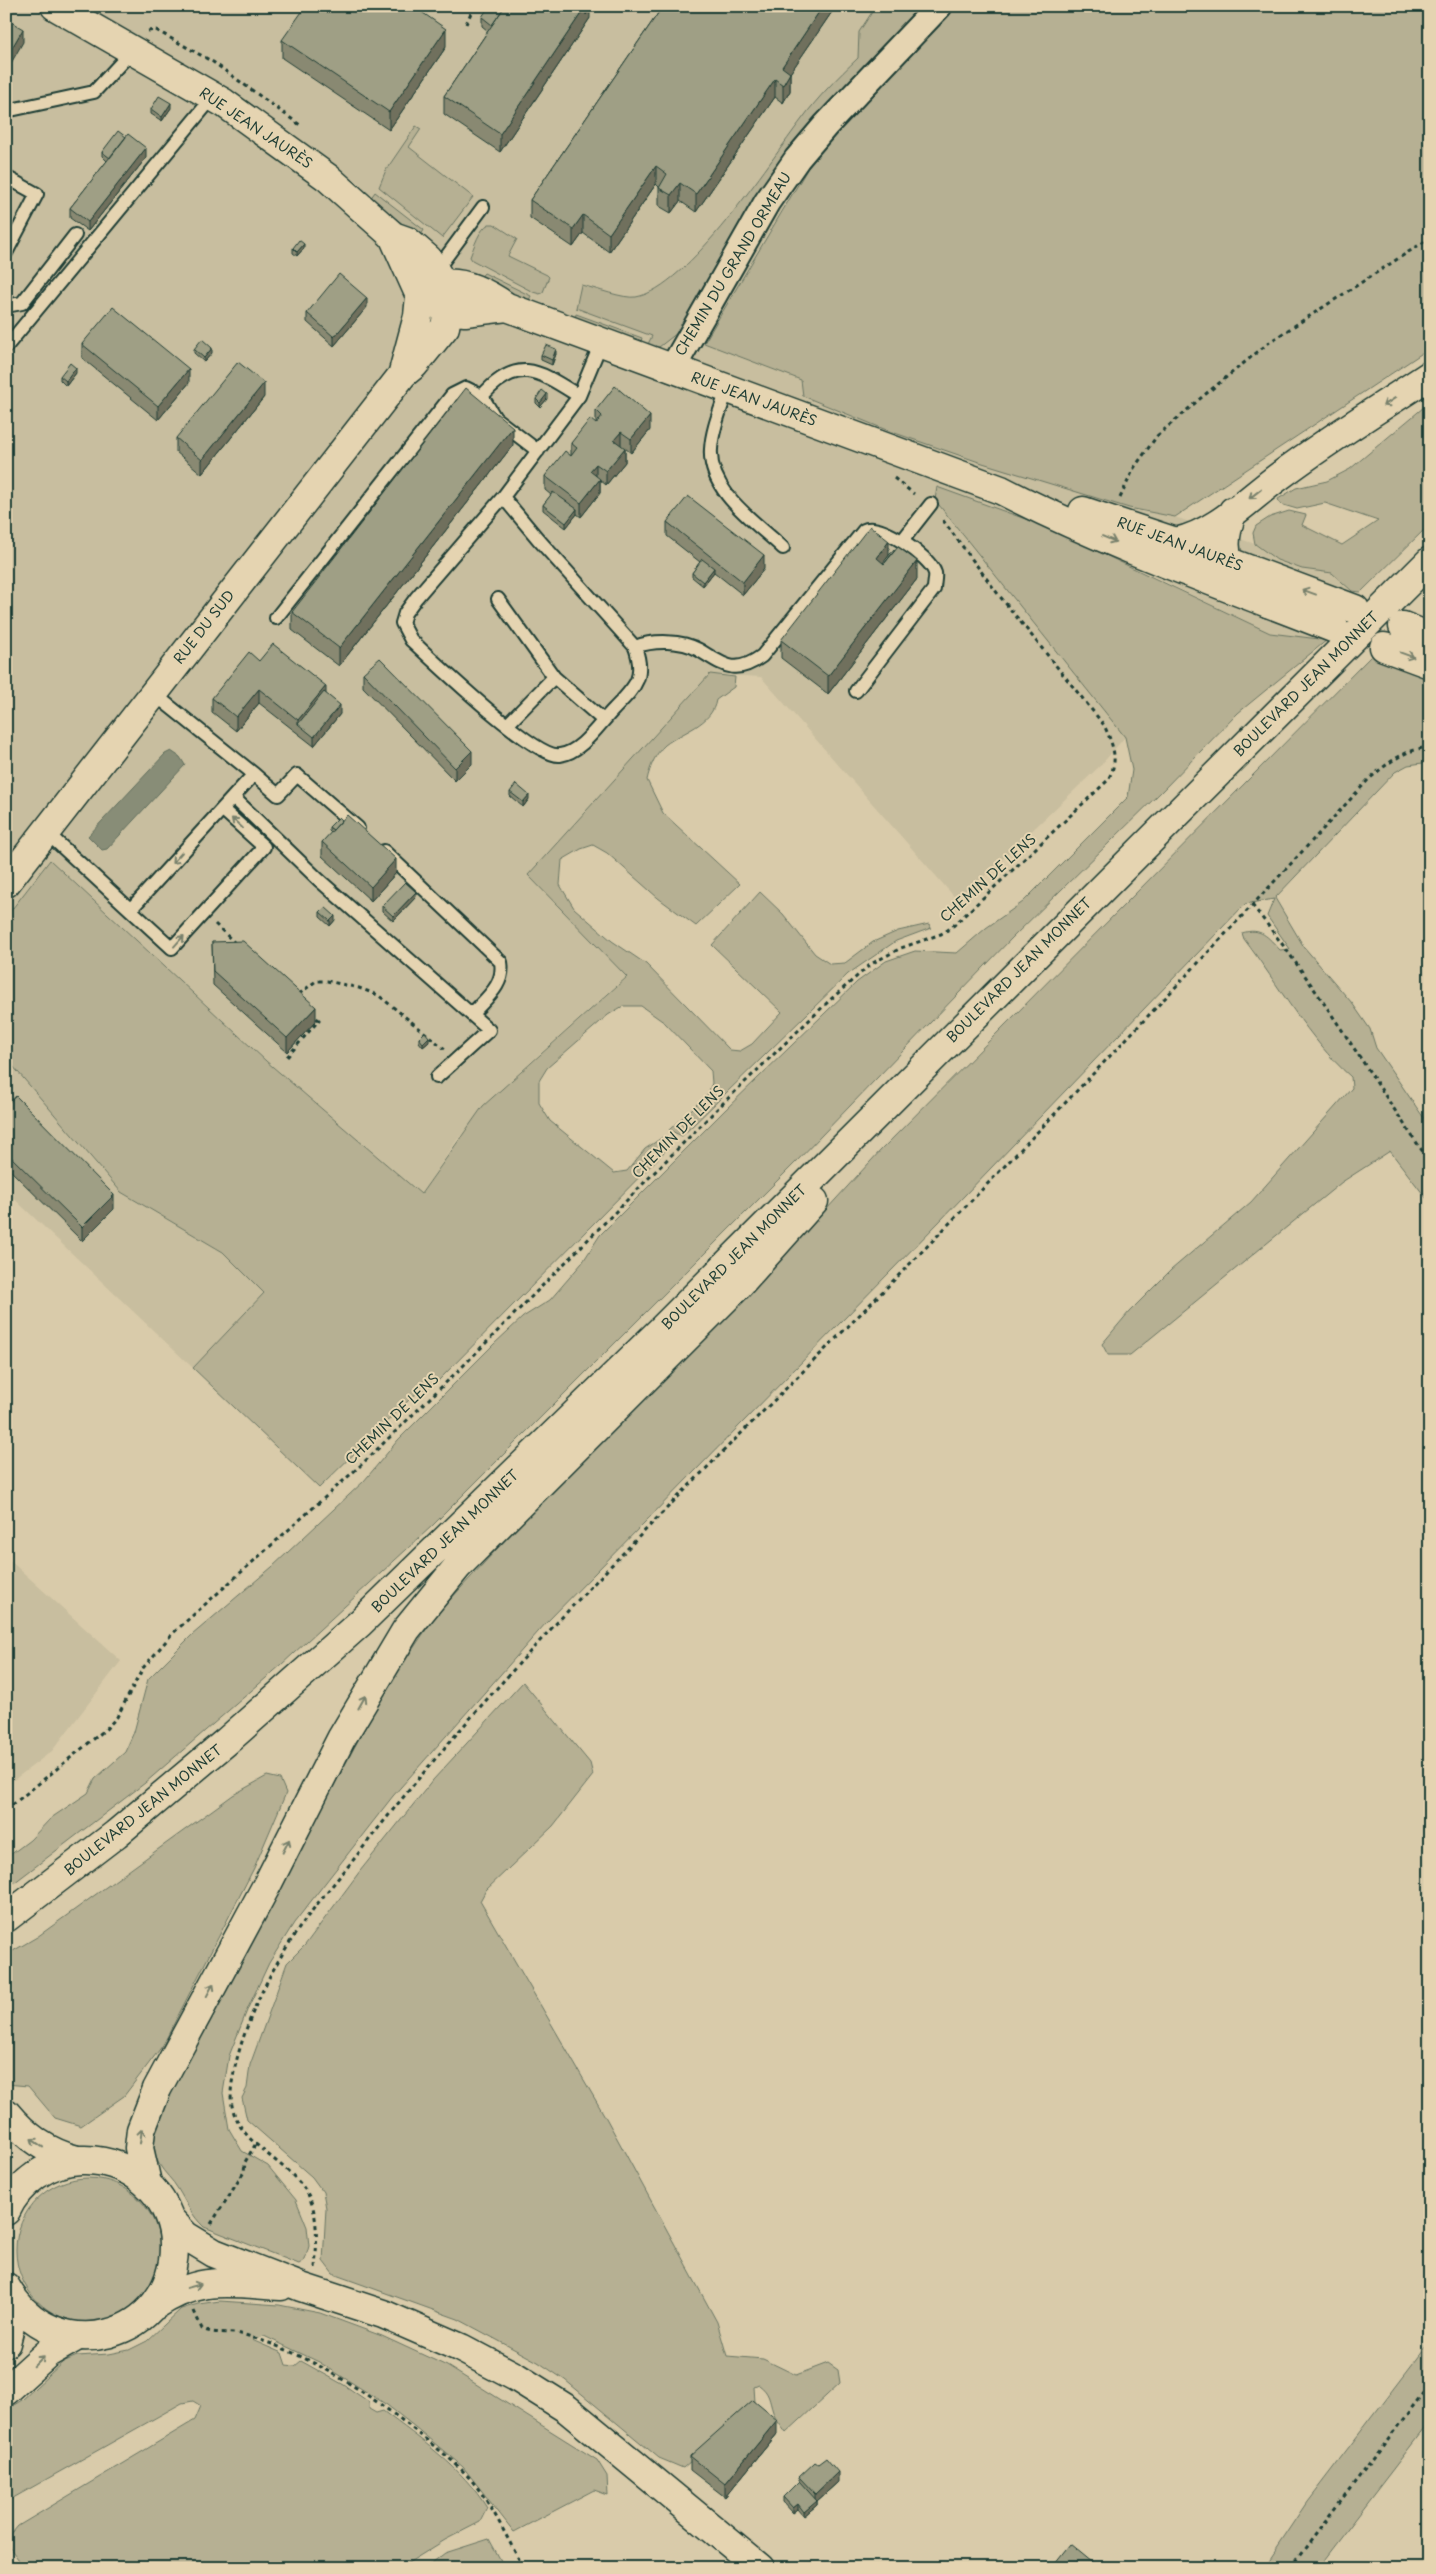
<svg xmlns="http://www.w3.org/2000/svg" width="1436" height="2574" font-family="'Playpen Sans',sans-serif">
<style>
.built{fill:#c8be9f}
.green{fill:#b6b093;stroke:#6a7664}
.water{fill:#888d77;stroke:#5e6d5c}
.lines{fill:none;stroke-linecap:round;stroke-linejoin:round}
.lane-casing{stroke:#1f3d34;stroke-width:16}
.street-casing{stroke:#1f3d34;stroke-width:29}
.secondary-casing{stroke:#1f3d34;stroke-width:31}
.primary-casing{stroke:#1f3d34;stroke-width:31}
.path{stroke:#1f3d34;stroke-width:3;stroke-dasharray:4 4;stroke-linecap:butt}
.lane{stroke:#e5d4b1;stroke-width:12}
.street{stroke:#e5d4b1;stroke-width:25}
.secondary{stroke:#e5d4b1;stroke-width:28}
.primary{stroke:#e5d4b1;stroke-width:28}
.wall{fill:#898972;stroke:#1f3d34}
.shaded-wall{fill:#6f6f5d;stroke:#1f3d34}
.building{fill:#9f9f85;stroke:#1f3d34}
.oneway{stroke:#78816c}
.labels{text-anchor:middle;stroke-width:4;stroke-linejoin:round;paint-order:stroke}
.street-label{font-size:14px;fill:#1f3d34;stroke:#e5d4b1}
</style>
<rect width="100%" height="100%" fill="#d9cbaa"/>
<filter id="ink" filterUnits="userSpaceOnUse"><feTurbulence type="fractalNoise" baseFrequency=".02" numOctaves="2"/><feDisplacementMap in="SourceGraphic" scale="10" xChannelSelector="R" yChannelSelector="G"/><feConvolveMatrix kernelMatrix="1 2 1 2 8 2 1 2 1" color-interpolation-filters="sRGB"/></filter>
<g filter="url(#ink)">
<path class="built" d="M6,6h943l-245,337 97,37 261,107 67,21 46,9 80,27 22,16 25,9 30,4 32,30 -37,37 -57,-7 -148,-72 -187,-61 190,237 -24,28 -143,136 -197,-224 -51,-3 -182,201 99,101 -113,101 -57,63 -36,54 -155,-133 -216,-201 -44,57z
M6,1058l115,134 102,60 42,41 -72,75 -187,-177z
M6,1557l115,104 -69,90 -46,35z"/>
<path class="green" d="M876,6h52l-172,196 -79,131 -18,14 -12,-1 5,-10 -76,-28 5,-23c14,3 43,14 55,12 52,-9 133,-135 166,-178 16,-22 36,-42 56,-61l1,-26z
M949,6h481v342l-255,169 -46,-9 -153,-47 -87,-30 -86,-35 -2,-16 -97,-37 114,-192z
M416,126l5,3 -12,18 64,50 -31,41 -63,-51 7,-17z
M375,192l49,38 -4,7 -50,-38z
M489,224h5l23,15 -9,17 39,19 2,2 -6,15 -3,2 -7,-2 -61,-32 -2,-3c4,-10 9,-28 19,-33z
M484,273l47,23 -3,6 -49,-23z
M576,314l66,24 -2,6 -65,-25z
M1430,402v122l-69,68 -9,-1 -20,-18 -30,-4 -25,-9 -22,-16 -2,-11 3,-7 14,-9 19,-6 17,4 -4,10 40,20 36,-24 -53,-18 -28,6 -17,-5 -2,-5 18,-11 31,-7 23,-12z
M937,487l105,38 228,108 57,7 -89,73 -77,79 -149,146 -217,225 -363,363 -151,139 -136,118 -139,106v-31l24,-18 21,-22 37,-25 7,-14 30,-27 9,-20 14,-53 44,-44 80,-68 92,-86 34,-41 96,-96 29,-27 27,-17 32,-37 18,-28 125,-125 132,-128 29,-21 29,-10 42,2 29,-25 37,-26 105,-105 4,-27 -7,-33 -190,-237z
M1374,653l56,23v86l-22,3 -13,7 -120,126 29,49 48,56 18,26 6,19 54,79v76l-40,-52 -48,31 -212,173h-22l-6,-11 27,-32 42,-42 80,-68 101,-114 -1,-11c-44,-39 -72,-92 -107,-138l-2,-6c19,-6 26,4 38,17l10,-1 -23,-33 7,-17 -29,5 -306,318 -393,401 -153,173 -99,127 -25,40 -21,45 -19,48 -6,37 6,36 13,22 26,15 28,34 11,27 2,19 -4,14 -6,4 -95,-37c-12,-11 -18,-25 -26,-38 -5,-9 -14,-16 -19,-25 -13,-23 4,-52 12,-74l214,-400 51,-75 105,-114 206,-205 134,-146z
M710,674l25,3 -1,10 -18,13c-4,25 -33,31 -51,45 -10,9 -15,22 -18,35l16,33 77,71 -44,42 -38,-28 -51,-45 -14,-8 -12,4 -19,11 -2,25 14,23 38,33 34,23 84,86 10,1 12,-7 30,-32 -70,-67 48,-53 23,22 32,40 15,10 15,-1 28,-21 25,-11 31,-7 2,4 -35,13 -48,33 -166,162 -13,-6 39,-36 4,-11 -1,-12 -46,-48 -24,-17h-18l-15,9 -61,53 -8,13v22l11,18 64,52 13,-2 18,-22 18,-12 9,7 -234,237 -25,15 -94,92 -126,-120 71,-75 -41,-41 -102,-60 -115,-134v-141l44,-57 216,201 155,133 62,-88 144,-129 -99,-102z
M523,1682l67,81 3,12 -40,51 -67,64 -6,11 126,217 111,204 10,34 36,3 33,16 32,-12 10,7 2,13 -54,50c-4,-6 -11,-14 -13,-21 -4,-12 -3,-19 -14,-27l-5,2 1,15 -10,11 -62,55 -24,-10 -94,-78 -27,-18 -80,-43 -125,-45 -10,-13 3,-53 -3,-16 -11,-15 -65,-57 -5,-22 5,-10 3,-23 37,-102 18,-18 55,-74 73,-91z
M267,1776l13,3 6,14 -32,75 -91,177 -39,51 -43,30 -26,-8 -27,-32 -22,-2v-129l31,-18 196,-142z
M16 2250a72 72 0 1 1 144 0a72 72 0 1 1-144 0Z
M220,2301l59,4 41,8 62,23 65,30 150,94 10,16 1,19 -14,-5 -80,42 -51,-65 -48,-40 -28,-22 -68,-43 -55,-26 -12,4 30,13 4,12 9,1 6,-5 43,24 25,17v7l7,4 7,-2c38,29 79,56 104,97l-7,14 -35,18 -45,28h-375l-19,-25v-3l12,-14 177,-106 6,-14 -8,-5 -11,2 -176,99v-92l16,-10 41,-38 14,-6 32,-2 20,-4 18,-9 34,-32 17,-5z
M1430,2341v80l-113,147h-54l44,-66z
M489,2539l16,29h-80l20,-15z"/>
<path class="water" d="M171,751l9,6 5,8 -78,84 -5,1 -14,-14 77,-82z"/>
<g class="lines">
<defs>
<path id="lane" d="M6,111l88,-19 38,-41
M6,177l31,17 -31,59
M435,272l48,-65
M6,306l16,-3 53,-68
M601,343l-22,53 -76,101 -87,101 -11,15 -3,10 9,17c23,21 124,119 149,115 22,-3 39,-31 54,-46 21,-22 32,-31 21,-62
M6,347l207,-250
M727,390c-6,19 -15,39 -16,59 -3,43 45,73 72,99
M538,451l-43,-33 -13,-22c36,-41 57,-25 97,0
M503,497l35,42 97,108c18,-7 47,-7 64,3 25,15 35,26 63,6l102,-126c15,-8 66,26 71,43 1,4 -1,11 -1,16l-78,102
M902,541l29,-37
M498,599l56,78
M276,618l176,-223 14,-7 16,8
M507,725l47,-48 49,43
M254,774l24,21 19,-20 61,53
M233,797l86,83 170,150 -52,47
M46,832l126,116 92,-101 -42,-38
M384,851l117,111c4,23 -15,36 -29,52
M131,909l123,-135 -101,-81"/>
<path id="street" d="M672,369l95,-167 30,-43 29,-34 113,-119"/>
<path id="secondary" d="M393,236l27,60 28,14 17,2 42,-5
M420,296c8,-4 17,-11 25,-12 21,-3 46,12 62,23l494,183c107,55 222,95 334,139
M403,372l15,-56 2,-20
M1083,511l93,31 179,67
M1403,626l27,11
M1384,647l46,17
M6,883l397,-509 11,-9 31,-38 3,-17v-18l-20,-33 -21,-18 -14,-5 -65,-58 -104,-75 -169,-97
M6,2343l7,-29 -1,-17
M6,2391l42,-38 28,-16"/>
<path id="primary" d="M1233,511c-19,48 -1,62 35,92
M1176,542c40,-8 73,-44 105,-67 48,-36 99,-67 149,-100
M6,1918l110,-84 111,-93 133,-118 300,-292 770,-770
M6,2113c20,24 41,39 71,47
M147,2183l-8,-35 2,-18 16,-41 112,-208 72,-142 65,-109 52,-64 281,-281 75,-84
M6,2211c13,-29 43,-50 75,-51 27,-1 52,9 71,29 13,14 22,35 22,55 2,96 -121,128 -168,43
M170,2219l16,17 28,17 87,34 82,27 78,34 55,29 51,32 193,159
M154,2306c47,-31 74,-23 127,-20"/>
</defs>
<use href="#lane" class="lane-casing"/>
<use href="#street" class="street-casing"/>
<use href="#secondary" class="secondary-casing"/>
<use href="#primary" class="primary-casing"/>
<path class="path" d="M466,24l8,-18
M148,31l8,-1 57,32 87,63
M894,478l20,16
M1120,498l14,-30 23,-32 45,-39 69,-56 159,-103
M1252,905c66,82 118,171 178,257
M215,924l21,20
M299,994l17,-13h11l32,7 19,7 67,54
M287,1057l32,-37 -5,-4
M6,1810l100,-81 11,-12 26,-49 29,-34 189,-169 103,-100 252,-255 114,-110 41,-36 30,-16 40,-14 10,-6 156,-147c13,-20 6,-36 -3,-56l-106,-131 -56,-75
M211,2224l33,-52 1,-10 10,-17
M315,2268c2,-24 4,-56 -9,-77 -26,-38 -83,-51 -74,-108 7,-47 33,-104 60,-144 19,-30 44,-57 66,-85 175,-226 387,-420 585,-624 143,-148 286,-298 425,-450 18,-16 37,-31 62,-33
M194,2311l8,18c11,5 21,3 33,4 13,2 25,7 37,11 57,22 110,59 157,98 17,13 34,27 47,44 19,24 32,55 48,82
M1290,2568l140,-183"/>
<use href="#lane" class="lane"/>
<use href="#street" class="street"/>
<use href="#secondary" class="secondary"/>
<use href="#primary" class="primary"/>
</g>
<path class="wall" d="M663,6h173l-46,67v18l-7,12 -8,-6 -79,115 -16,-11 -9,12 -12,-7v-19l-3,-3 -47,68 -26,-19 -10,14 -43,-29v-18z
M482,17l108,1 -4,6 -86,128 -56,-38v-18l44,-65 -6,-5z
M282,40l164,7 -57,83 -107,-72z
M171,108l-9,13 -11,-7v-5z
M102,152l44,6 -58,73 -18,-13v-10l37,-47 -5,-5z
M293,248h11l-7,8 -4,-3z
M367,307l-33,39 -27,-24v-9z
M82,344l107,39 -31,37 -76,-62z
M194,349l18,4 -8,9 -10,-9z
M556,354l-4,11 -11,-5v-5z
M76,373l-10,13 -6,-6v-4z
M264,397l-62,77 -26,-22v-14z
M536,399h11l-7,8 -4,-4z
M596,410l54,20 -19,23 -6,-5v14l-19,23 -6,-5v13l-19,24 -4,-3 -11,14 -23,-18v-5l8,-10 -6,-5v-14l26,-21v-12l25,-19z
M513,445l-174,221 -47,-36v-18z
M667,522l97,47 -21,26 -29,-23 -11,14 -11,-9v-4l8,-11 -33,-26z
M889,555l28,24 -89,115 -47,-36v-18z
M259,661l67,33 14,20 -26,32 -55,-43 -23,28 -24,-19v-14z
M363,673l109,91 -17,17 -92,-94z
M510,792l19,7 -6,8 -13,-11z
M329,827l67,46 -25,28 -49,-45v-14l9,-9 -2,-2z
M416,897l-23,24 -11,-10v-5z
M320,912l15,8 -5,6 -10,-9z
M212,942l104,79 -29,31 -74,-67z
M419,1038l10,4 -6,5 -4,-5z
M6,1105l108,104 -32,32 -76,-75z
M777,2434l-52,63 -35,-27v-14z
M799,2477l39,5 -21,19v4l-13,11 -6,-7 -5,4 -10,-11v-5l16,-16z"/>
<path class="shaded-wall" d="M586,6l4,2v10l-4,6 -86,128v-18z
M823,6h13l-54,79v-18z
M23,29v13l-17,30v-14z
M446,29v18l-57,83v-18z
M790,73v18l-7,12v-18z
M775,79v18l-79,115v-18z
M171,103v5l-9,13v-4z
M146,148v10l-58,73v-9z
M656,166v18l-47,68v-18z
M680,183v18l-9,12v-18z
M583,215v18l-10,14v-18z
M304,244v4l-7,8v-4z
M367,298v9l-33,39v-9z
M212,348v5l-8,9v-4z
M556,349v5l-4,11v-5z
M76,368v5l-10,13v-5z
M189,369v14l-31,37v-14z
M264,383v14l-62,77v-14z
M547,394v5l-7,8v-4z
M650,416v14l-19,23v-14z
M513,427v18l-174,221v-18z
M621,432v14l-7,-6z
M625,448v14l-19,23v-14z
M596,464v13l-6,-6z
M600,479v14l-19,24v-14z
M577,509v5l-11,14v-5z
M889,541v18l-10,14 -2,-15z
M764,555v14l-21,26v-13z
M917,561v18l-89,115v-18z
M714,568v4l-11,14v-4z
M326,686v13l-28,25v-4z
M259,689v14l-23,28v-14z
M340,705v9l-26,32v-9z
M472,751v13l-17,17v-13z
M529,795v4l-6,8v-5z
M396,859v14l-25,28v-14z
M416,892v5l-23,24v-5z
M335,916v4l-5,6v-5z
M316,1007v14l-29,31v-14z
M429,1037v5l-6,5v-4z
M114,1195v14l-32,32v-14z
M777,2420v14l-52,63v-13z
M838,2472v10l-21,19v4l-13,11v-4l11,-10v-8z
M798,2504v5l-5,4v-5z"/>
<path class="building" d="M306,6h107l33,23 -57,83 -107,-72z
M489,6h16l-13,19 -10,-8z
M505,6h81l-86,128 -56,-38z
M586,6h1l3,2 -4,7z
M663,6h160l-41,61 8,6 -7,12 -8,-6 -79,115 -16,-11 -9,12 -12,-7 8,-14 -11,-8 -47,68 -26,-19 -10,14 -43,-29z
M6,19l17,10 -17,29z
M159,96l12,7 -9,14 -11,-8z
M118,131l8,6 -16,21 -8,-6z
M128,134l18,14 -58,74 -18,-14z
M299,240l5,4 -7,8 -4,-4z
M339,274l28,24 -33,39 -27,-24z
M113,307l76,62 -31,37 -76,-62z
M202,339l10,9 -8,10 -10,-9z
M546,345l10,4 -4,11 -11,-5z
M238,362l26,21 -62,77 -26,-22z
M70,363l6,5 -10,13 -6,-5z
M615,386l35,30 -19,23 -10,-7 -7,8 11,8 -19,23 -10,-7 -6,7 10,8 -19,24 -36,-27 20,-25 6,5 6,-8 -6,-5 19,-24 6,5 6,-8 -6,-6z
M466,388l47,39 -174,221 -47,-36z
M542,390l5,4 -7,9 -4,-4z
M553,492l24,17 -11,14 -23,-18z
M688,496l76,59 -21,27 -76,-60z
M870,526l19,15 -12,17 7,6 14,-17 19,14 -89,115 -47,-36z
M894,549l1,1 -11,14 -1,-1z
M702,559l12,9 -11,14 -11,-9z
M273,644l53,42 -28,34 -39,-31 -23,28 -24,-19 37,-46 10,9z
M380,658l92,93 -17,17 -92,-95z
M324,692l16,13 -26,32 -16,-13z
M516,784l13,11 -6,7 -13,-10z
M347,815l49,44 -25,28 -49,-45z
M339,817l3,3 -9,10 -4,-3z
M405,882l11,10 -23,24 -11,-10z
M325,907l10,9 -5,5 -10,-9z
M243,941l73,66 -29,31 -74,-67 -1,-29z
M425,1032l4,5 -6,6 -4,-5z
M16,1096l98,99 -32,32 -76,-75v-47z
M753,2400l24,20 -52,64 -35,-28z
M826,2458l12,14 -23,22 -16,-17 16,-15 3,2z
M799,2481l18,20 -13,11 -6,-8 -5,4 -10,-11z
M1070,2544l28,23 -1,1h-46z"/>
<defs><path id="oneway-shaft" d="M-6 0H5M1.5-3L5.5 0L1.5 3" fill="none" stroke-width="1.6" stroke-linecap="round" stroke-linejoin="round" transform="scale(1.25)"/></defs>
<g class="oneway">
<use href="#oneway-shaft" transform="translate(1389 402) rotate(147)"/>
<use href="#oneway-shaft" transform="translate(1255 494) rotate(142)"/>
<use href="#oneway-shaft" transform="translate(1109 539) rotate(23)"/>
<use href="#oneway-shaft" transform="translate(1309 592) rotate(-160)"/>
<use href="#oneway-shaft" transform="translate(1407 655) rotate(20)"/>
<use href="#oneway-shaft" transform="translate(237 823) rotate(-138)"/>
<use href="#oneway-shaft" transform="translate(177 858) rotate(132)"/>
<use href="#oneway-shaft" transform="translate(179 941) rotate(-48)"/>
<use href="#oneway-shaft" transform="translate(362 1702) rotate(-61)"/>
<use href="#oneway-shaft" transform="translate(286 1846) rotate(-63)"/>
<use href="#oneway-shaft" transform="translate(210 1990) rotate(-62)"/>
<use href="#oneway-shaft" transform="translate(141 2136) rotate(-82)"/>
<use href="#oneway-shaft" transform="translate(37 2143) rotate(-144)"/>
<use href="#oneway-shaft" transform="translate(194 2286) rotate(-15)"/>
<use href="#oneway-shaft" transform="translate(39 2361) rotate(-45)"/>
</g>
</g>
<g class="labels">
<g class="street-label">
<text transform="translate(256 128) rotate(34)" y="5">RUE JEAN JAURÈS</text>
<text transform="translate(733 264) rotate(-59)" y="5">CHEMIN DU GRAND ORMEAU</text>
<text transform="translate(754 399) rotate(20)" y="5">RUE JEAN JAURÈS</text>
<text transform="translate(1180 544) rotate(20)" y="5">RUE JEAN JAURÈS</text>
<text transform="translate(204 627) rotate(-52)" y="5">RUE DU SUD</text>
<text transform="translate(1306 684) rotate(-45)" y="5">BOULEVARD JEAN MONNET</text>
<text transform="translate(988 878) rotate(-42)" y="5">CHEMIN DE LENS</text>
<text transform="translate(1019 970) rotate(-45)" y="5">BOULEVARD JEAN MONNET</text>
<text transform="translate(678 1132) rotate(-45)" y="5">CHEMIN DE LENS</text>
<text transform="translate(734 1257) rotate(-45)" y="5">BOULEVARD JEAN MONNET</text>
<text transform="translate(392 1419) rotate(-44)" y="5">CHEMIN DE LENS</text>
<text transform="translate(445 1541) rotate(-44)" y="5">BOULEVARD JEAN MONNET</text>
<text transform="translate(143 1810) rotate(-39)" y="5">BOULEVARD JEAN MONNET</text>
</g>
</g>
<rect width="1436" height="2574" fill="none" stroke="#e5d4b1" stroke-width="25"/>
<rect x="12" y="12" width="1411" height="2549" fill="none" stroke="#1f3d34" stroke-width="2" filter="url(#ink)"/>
</svg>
